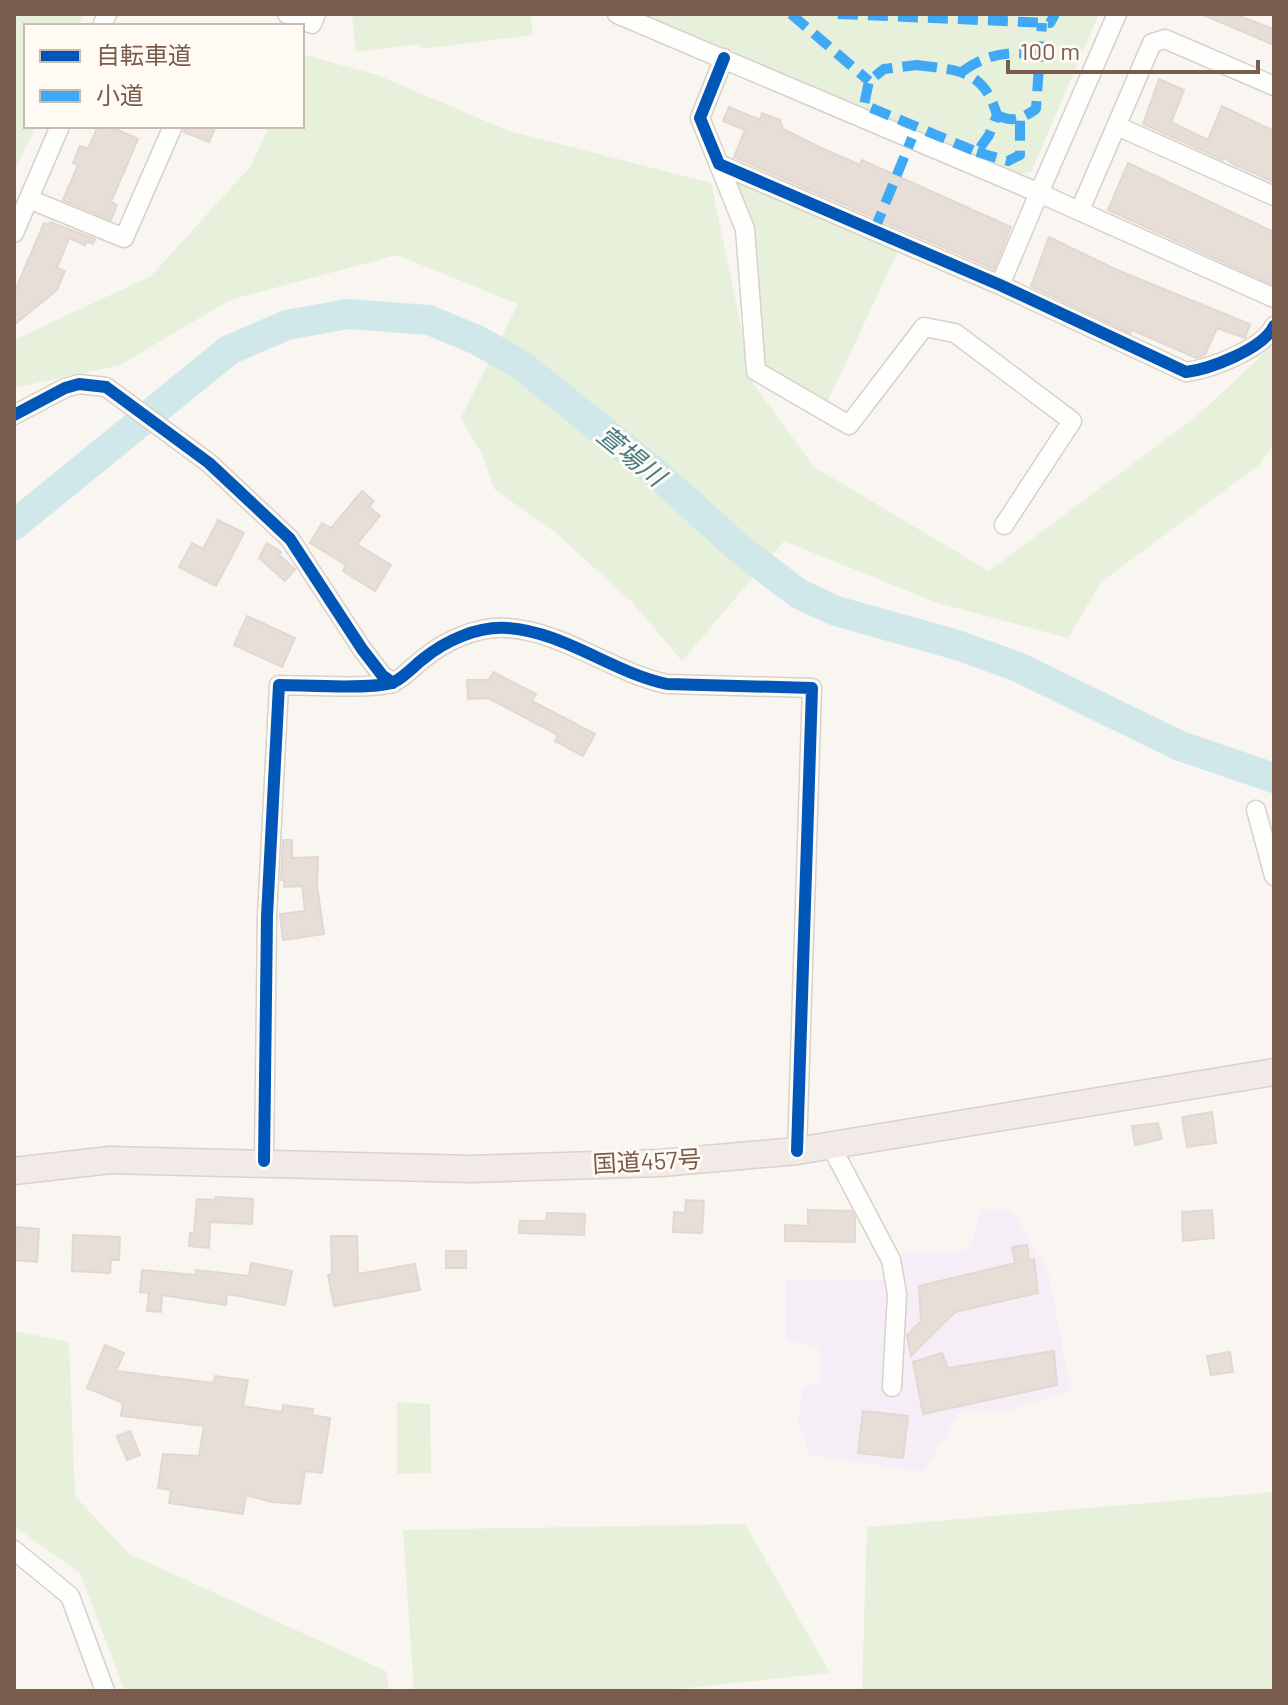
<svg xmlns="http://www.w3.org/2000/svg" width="1288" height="1705" font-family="Barlow,'Noto Sans JP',sans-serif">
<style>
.education{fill:#f6eef6}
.green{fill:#e7f0db}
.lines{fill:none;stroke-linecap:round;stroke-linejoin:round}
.river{stroke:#d0e8ea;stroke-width:30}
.building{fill:#e6ded7;stroke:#e2d8d2;stroke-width:2}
.minor-casing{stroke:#d7d1cb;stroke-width:21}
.highway-casing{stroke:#dad1cc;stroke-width:29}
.minor{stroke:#fefefd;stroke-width:18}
.highway{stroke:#f2eae7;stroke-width:26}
.quiet{stroke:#3fa9f5;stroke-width:10;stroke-dasharray:20 10;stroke-linecap:butt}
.cycleway-casing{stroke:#fffaf3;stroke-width:17}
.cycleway{stroke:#0057b8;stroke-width:12}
.labels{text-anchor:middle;stroke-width:6;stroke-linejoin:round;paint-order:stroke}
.street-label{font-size:24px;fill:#7a5c4d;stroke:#fffaf3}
.water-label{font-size:26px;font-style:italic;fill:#437c86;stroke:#fffaf3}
</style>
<rect width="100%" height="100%" fill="#f9f5f0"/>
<path class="education" d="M981,1209l31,1 36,61 23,119 -66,22 -44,-1 -38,61 -113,-17 -12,-34 5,-35 17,-3 -1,-36 -33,-6 -1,-62 115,1 2,-28 67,-1z"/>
<path class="green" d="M14,14h69l-5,12h-52v100h10l-22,45z
M352,14h178l3,21 -111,14 -2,-5 -64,8z
M634,14h465l-68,158 -19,3z
M302,54l75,21 132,56 202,52 42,200 61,84 175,104 208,-155 77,-72v100l-15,21 -158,117 -33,56 -133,-36 -151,-61 -102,120 -50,-59 -76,-69 -62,-44 -11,-33 -22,-38 57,-114 -121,-49 -167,45 -110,65 -106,23v-48l137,-64 99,-109 20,-41h32z
M727,174l172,75 -74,158 -64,-38z
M14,1331l55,11 6,154 54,58 257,117 3,20h-264l-45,-118 -66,-47z
M397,1402l33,2 1,69 -34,1z
M1274,1492v199h-412l5,-164z
M745,1524l85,149 -172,18h-244l-11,-161z"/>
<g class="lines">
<path class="river" d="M14,525l215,-175 58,-25 60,-11 82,6 48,20 44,25 136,109 84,76 58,44 37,17 121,34 61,22 162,79 94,32"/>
</g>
<path class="building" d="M1201,14h33l40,15v16z
M1159,79l25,11 -13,32 37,18 14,-34 52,25v51l-41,-18 -9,-7 -1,3 -80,-36z
M729,107l31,13 2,-7 18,7 3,9 36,18 41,18 2,-5 149,67 -17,42 -260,-112 11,-27 -22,-9z
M98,126h11l29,13 -27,63 6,3 -6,15 -48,-20 15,-35 -5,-2 7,-17 8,3z
M185,126h31l-7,16 -25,-10z
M1128,163l146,69v53l-166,-75z
M50,222l45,17 -2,5 -6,-3 -2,4 -16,-7 -12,30 8,3 -8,19 -43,35v-32l30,-70 5,2z
M1049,237l68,33 133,54 -5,14 -28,-10 -12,27 -9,3 -64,-28 -2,3 -99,-47z
M362,491l12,10 -5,6 11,9 -23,28 34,21 -16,26 -32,-20 3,-6 -36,-22 12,-20 9,5z
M218,520l26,13 -28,53 -37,-19 13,-24 11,6z
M267,543l14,9 -2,3 16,14 -10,12 -26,-23z
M247,616l48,22 -13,29 -48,-22z
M493,672l43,22 -4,7 63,33 -12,22 -28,-15 3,-6 -70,-37 -20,1 -1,-19h22z
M283,840h9v18l26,-1 -1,29 7,48 -41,6 -3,-26 25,-3 -3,-25 -18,1v-7h-3z
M1212,1112l4,31 -29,4 -5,-30z
M1158,1123l4,16 -27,6 -3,-19z
M216,1197l37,2 -1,25 -42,-2 -1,26 -20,-2 1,-13h4l3,-34 19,1z
M686,1200l18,1 -2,32 -29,-1 1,-20 11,1z
M808,1210l44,1 3,7v24l-70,-1v-16l23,1z
M1212,1210l2,28 -31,3 -1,-29z
M547,1213l38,1 -1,21 -65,-2 1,-12h26z
M16,1227l23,2 -2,33 -23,-2z
M73,1235l47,2 -1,23h-8l-1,13 -38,-2z
M331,1236h26l1,38 57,-10 5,26 -86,16 -6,-31 4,-1z
M1027,1245l2,15 5,-1 4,34 -83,19 -44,44 -4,-21 14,-14 -2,-35 96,-23 -3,-16z
M446,1251h20v17h-20z
M251,1263l41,8 -7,34 -58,-11 -1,11 -64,-10 -1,17 -14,-1 2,-18 -9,-1 2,-22 54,5v-5l53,6z
M105,1345l19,8 -8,18 97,12 2,-7 33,4 -5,26 39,6 1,-7 30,4 -1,6 18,3 -8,55 -17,-2 -5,33 -28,-2 -26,-7 -3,19 -74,-11 2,-13 -13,-2 5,-34 36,2 5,-30 -83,-10 2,-13 -36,-15z
M1054,1351l3,34 -134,29 -10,-52 29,-9 6,15z
M1230,1352l3,20 -22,3 -4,-19z
M863,1411l45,5 -5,42 -45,-5z
M130,1431l10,24 -13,5 -10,-24z"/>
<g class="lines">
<defs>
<path id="minor" d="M287,14l25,10 4,-10
M617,14l422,179 78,-179
M102,26l5,-12
M724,58l-24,60 45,111 11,142 93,54 75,-98 31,6 117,88 -68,104
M1117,126l157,70
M719,164l281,121 186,87c24,-3 77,-23 88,-46
M29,199l95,39 49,-112
M1080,210l72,-167 13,-4 109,47
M14,233l46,-107
M1000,285l39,-92 235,105
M14,415l51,-27 14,-4 27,3 103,76 81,76 72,110 20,26 11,8
M1256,810l18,66
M831,1146l60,114 6,34 -5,93
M264,1161l3,-245 12,-231c23,0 98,5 115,-3 10,-5 20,-16 29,-23 22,-18 54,-33 84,-31 58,4 104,44 160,56l145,4 -15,463
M14,1550l56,46 35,95"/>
<path id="highway" d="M14,1171l96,-11 361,9 190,-6 136,-12 477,-79"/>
</defs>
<use href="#minor" class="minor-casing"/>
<use href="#highway" class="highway-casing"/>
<use href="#minor" class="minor"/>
<use href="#highway" class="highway"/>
<path class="quiet" d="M791,14l78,67
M838,14l212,9 5,-9
M917,65c41,5 67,5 80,50l-8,20 -12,17 -113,-47 5,-24 15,-12z
M963,71c25,-18 47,-20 77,-16
M997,115c16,8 24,4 39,-6l6,-86
M977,152l31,9 12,-6v-36
M874,231l38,-93"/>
<defs>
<path id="cycleway" d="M724,58l-24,60 19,46 281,121 186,87c24,-3 77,-23 88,-46
M14,415l51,-27 14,-4 27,3 103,76 81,76 72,110 20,26 11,8
M264,1161l3,-245 12,-231c23,0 98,5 115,-3 10,-5 20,-16 29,-23 22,-18 54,-33 84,-31 58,4 104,44 160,56l145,4 -15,463"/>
</defs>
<use href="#cycleway" class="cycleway-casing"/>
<use href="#cycleway" class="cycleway"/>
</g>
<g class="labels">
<g class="street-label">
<text transform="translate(647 1162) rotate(-3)" y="8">国道457号</text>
</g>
<g class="water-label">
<text transform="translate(631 456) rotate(39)" y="9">萱場川</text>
</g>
</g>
<rect width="1288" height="1705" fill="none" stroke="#7a5c4d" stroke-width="32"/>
<rect x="24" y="24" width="280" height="104" fill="#fffaf3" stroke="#cabbb1" stroke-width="2"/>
<rect x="40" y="50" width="40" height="12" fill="#0057b8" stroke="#cabbb1" stroke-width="2"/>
<text x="96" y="64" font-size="24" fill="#7a5c4d">自転車道</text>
<rect x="40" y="90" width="40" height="12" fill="#3fa9f5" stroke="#cabbb1" stroke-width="2"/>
<text x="96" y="104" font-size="24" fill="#7a5c4d">小道</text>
<path d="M1008 60v12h250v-12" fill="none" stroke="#7a5c4d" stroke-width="4"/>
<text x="1020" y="60" font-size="24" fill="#7a5c4d" stroke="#fffaf3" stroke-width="6" paint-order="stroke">100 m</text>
</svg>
